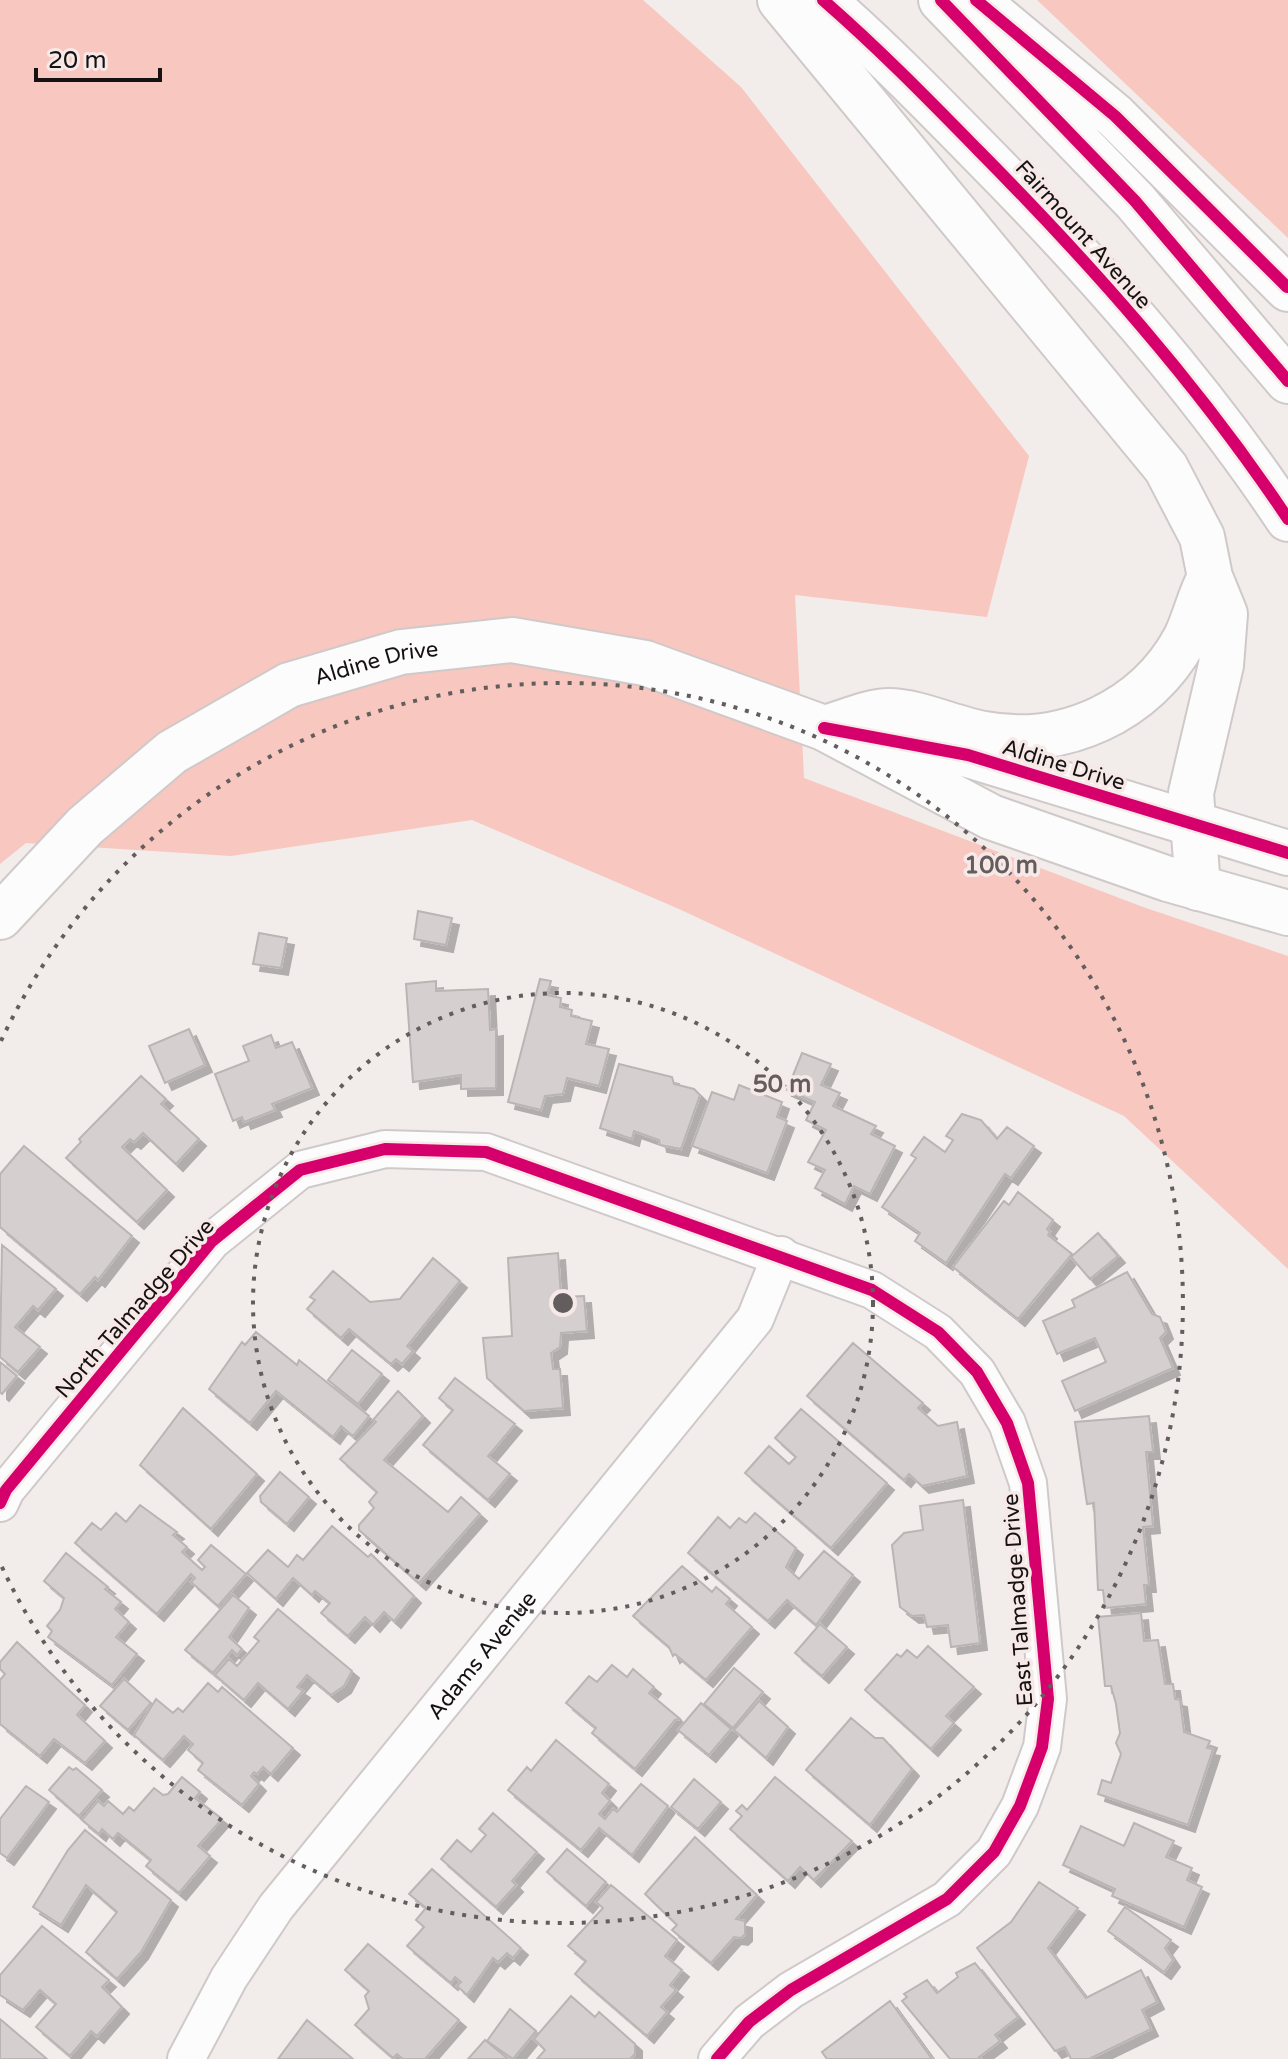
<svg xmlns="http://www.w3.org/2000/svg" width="1288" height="2059" font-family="'Varela Round',sans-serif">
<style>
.green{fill:#f8c7bf}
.building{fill:#d5d0cf;stroke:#bab5b4;stroke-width:2;filter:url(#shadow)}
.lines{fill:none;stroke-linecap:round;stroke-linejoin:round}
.minor-casing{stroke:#cfcac9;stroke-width:40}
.secondary-casing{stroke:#cfcac9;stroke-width:48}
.primary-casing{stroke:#cfcac9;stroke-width:48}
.motorway-casing{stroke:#cfcac9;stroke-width:48}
.minor{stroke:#fdfcfc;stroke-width:36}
.secondary{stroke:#fdfcfc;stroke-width:44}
.primary{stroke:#fdfcfc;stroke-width:44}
.motorway{stroke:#fdfcfc;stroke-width:44}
.cycleway-casing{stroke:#f6e9e7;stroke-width:17}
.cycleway{stroke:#d6006c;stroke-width:12}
.ring{fill:none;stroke:#635e5d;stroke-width:4;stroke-dasharray:4 8}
.labels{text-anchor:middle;stroke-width:7;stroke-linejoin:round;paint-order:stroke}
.street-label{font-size:22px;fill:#161211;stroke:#f6e9e7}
.centre{fill:#635e5d;stroke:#f6e9e7;stroke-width:4}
.ring-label{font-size:24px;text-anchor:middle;font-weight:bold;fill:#635e5d;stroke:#f6e9e7;stroke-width:7;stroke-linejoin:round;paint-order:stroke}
</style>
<defs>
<filter id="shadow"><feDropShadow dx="7" dy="7" stdDeviation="0" flood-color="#0004"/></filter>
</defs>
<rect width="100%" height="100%" fill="#f2ecea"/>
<path class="green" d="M0,0h643l98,87 288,369 -42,161 -192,-22 9,183 339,129 145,49v313l-164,-153 -445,-207 -207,-89 -241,36 -205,-13 -26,21z
M1037,0h251v238z"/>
<path class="building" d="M418,911l34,7 -6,27 -32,-6z
M259,933l28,5 -6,30 -28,-4z
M540,979l11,2 -4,14 14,3 -1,9 12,3 -1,6 21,5 -6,23 23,5 -10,37 -32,-8 -4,16 -18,2 -4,14 -33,-8z
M436,981v10l52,-2 2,41 6,-1v59l-35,1v-14l-48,7 -7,-98z
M189,1029l16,36 -40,18 -16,-37z
M271,1035l5,13 16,-6 20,46 -40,16 3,6 -31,12 -2,-5 -9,4 -18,-47 34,-13 -6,-15z
M802,1053l29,11 -10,21 19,8 -7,13 43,20 -5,8 24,12 -25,48 -16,-8 -9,18 -30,-16 10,-18 -17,-8 18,-32 -20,-10 9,-18 -28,-12z
M619,1064l53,13 2,7 20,5 6,6 -19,54 -21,-4 -1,-5 -25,-9 -2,8 -32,-11z
M141,1076l25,23 -5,5 38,35 -23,25 -33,-31 -9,9 -4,-3 -8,8 45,43 -30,32 -71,-64 15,-16 -2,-3z
M739,1085l43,17 -5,15 10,4 -20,52 -75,-27 20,-54 22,8z
M962,1114l19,6 16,19 10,-12 27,19 -23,32 -6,-4 -59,89 -31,-22 5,-8 -38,-26 34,-49 -5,-3 13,-18 21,15 8,-12 -7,-4z
M24,1146l108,90 -34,44 -3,-3 -15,17 -80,-67v-53z
M1018,1192l35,28 -6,9 3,3 -2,3 24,19 -54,65 -65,-52 51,-66 5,4z
M1098,1233l20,23 -28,23 -19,-22z
M2,1245l54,44 -18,21 -5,-4 -18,21 25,20 -22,25 -18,-15z
M558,1253l3,44 23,-1 3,35 -26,2 -1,14 -9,6 2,16h7l3,39 -39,3 -37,-33 -4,-40 29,-2 -4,-78z
M433,1258l27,23 -53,65 6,5 -11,13 -6,-5 -5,5 -42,-35 -8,9 -34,-29 8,-9 -5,-3 23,-26 37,31 30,-3z
M1127,1272l25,42 8,3 6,15 -6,6 13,30 -98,43 -13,-30 44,-19 -11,-24 -38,16 -14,-33 32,-14 -3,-7z
M256,1332l41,33 2,-5 70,56 -16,20 -12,-10 -8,11 -57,-46 -26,32 -41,-34 33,-47 3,3z
M853,1343l70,60 -5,5 20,18 19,-4 10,54 -45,10 -13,-12 -5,6 -97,-84z
M352,1350l30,24 -24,30 -30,-24z
M0,1362l17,14 -15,18 -2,-2z
M455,1378l60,46 -27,32 22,18 -22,26 -65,-55 30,-35 -14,-12z
M398,1391l25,25 -39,44 64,52 13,-15 19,17 -61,69 -60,-53v-5l15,-17 -5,-6 8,-10 -37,-33 36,-37 -3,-2z
M183,1408l74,66 -46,55 -71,-64z
M801,1409l86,74 -56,65 -86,-75 24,-27 20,18 7,-7 -21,-19z
M1149,1416l4,36h-7l7,74 -10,1 6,58h-5l2,19 -41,4 -2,-18h-5l-4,-87 -7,1 -12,-82z
M280,1472l29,25 -22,27 -26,-22 -1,-6z
M963,1500l17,143 -29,4 -3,-22 -21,2 -3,-12 -12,1 -12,-9 -8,-62 12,-12 19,-3 -3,-24z
M140,1505l37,27 -4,3 14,12 -5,5 20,18 3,-3 -7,-7 13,-15 35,29 -28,32 -27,-24 4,-4 -4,-4 -34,40 -82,-71 17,-20 9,7 15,-17 10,9z
M755,1513l41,35 -10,19 13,12 25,-28 29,24 -37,50 -29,-25 -19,21 -80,-68 30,-36 12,11 9,-10 7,5z
M332,1526l36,31 3,-3 43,42 -20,25 -10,-9 -11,13 -8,-8 -17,19 -27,-23 9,-10 -15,-12 -3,4 -19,-17 -17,21 -29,-26 21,-23 20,17 9,-12 6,5z
M66,1553l42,34 -3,2 16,13 -6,7 14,13 -13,15 21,17 -25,31 -64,-48 4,-6 -5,-5 13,-16 4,-12 -20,-17z
M682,1566l30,26 4,-5 14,12 -4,5 26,23 -46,53 -31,-26 -2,2 -4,-9 -36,-31z
M233,1595l16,13 -20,29 13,12 -5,6 -5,-5 -19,23 -28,-23z
M278,1609l74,62 -8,15 -13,9 -24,-20 -10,12 6,4 -15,18 -30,-26 -14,17 -29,-25 14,-16 8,7 22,-25 -5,-4z
M1141,1613l3,28 14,-1 7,44h8l2,15 5,1 4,32 26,9 -3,7 6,1 -25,76 -90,-31 4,-14 9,3 10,-29 -5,-11 4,-10 -4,-29 -5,-18h-6l-7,-69z
M820,1624l27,23 -25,29 -27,-23z
M17,1642l68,63 -8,10 28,26 -20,22 -31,-24 -14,17 -40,-32v-44l5,-6 -5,-5v-7z
M928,1646l46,41 -28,29 8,7 -23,26 -66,-59 32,-36 4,3 6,-7 10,8z
M612,1665l15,12 6,-8 21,18 -5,6 31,26 -5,1 -40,49 -43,-36 4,-5 -30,-25 23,-27 8,6z
M734,1668l29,24 -30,36 -29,-24z
M124,1679l27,24 -23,27 -28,-24z
M208,1683l10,9 4,-5 71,61 -22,26 -8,-7 -6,7 -3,-2 -3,4 8,8 -17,21 -44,-35 5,-7 -15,-13 5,-6 -9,-8 -21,24 -29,-25 22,-36 17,14 5,-5 5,4z
M759,1701l29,26 -22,31 -32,-28z
M701,1703l30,26 -22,26 -31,-25z
M851,1718l24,20h8l29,31 -42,56 -64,-55z
M556,1740l53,44 -7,9 8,8 -11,13 6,5 8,-10 4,3 24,-28 27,22 -36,49 -33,-27 -18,22 -73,-60 19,-23 4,4z
M69,1767l4,3 3,-2 26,22 -23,26 -30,-26z
M182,1777l18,15 -5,6 27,21 -24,27 12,10 -31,37 -33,-27 5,-6 -33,-27 -5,6 -11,-10 -3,5 -17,-14 16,-19 6,5 4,-5 15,13 6,-7 5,4 20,-23 9,7 5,-1z
M775,1777l77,64 -38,39 -14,-13 -12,14 -58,-52 12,-13 -6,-5 6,-6 5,5z
M694,1779l27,23 -23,27 -27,-22z
M26,1786l23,16 -42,56 -7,-5v-34z
M493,1813l44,39 -25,29 4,4 -20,22 -55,-48 16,-19 14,12 15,-17 -7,-6z
M1134,1823l40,18 -8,16 26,11 -5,12 15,7 -18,40 -72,-31 3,-7 -52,-24 18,-39 43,20z
M85,1830l86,70 -30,52 -24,27 -31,-27 31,-40 -31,-27 -25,40 -28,-18 35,-57z
M695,1837l62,58 -21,24 9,2v13l-4,4 -7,-1 -23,26 -39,-33 5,-5 -32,-31z
M567,1849l39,33 -20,24 -39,-34z
M432,1869l89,79 -8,10 -6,-5 -9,9 -5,-4 -26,37 -10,-9 4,-4 -6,-5 -4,6 -44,-37 17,-19 -8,-7 10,-12 -17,-14z
M1039,1882l39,26 -30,40 38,50 55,-28 16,32 -15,8 9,19 -62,30h-18l-6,-12 -10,4 -78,-103 34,-26z
M611,1885l66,55 -12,16 17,14 -12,15 6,5 -15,17 6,5 -20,24 -72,-62 11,-13 -18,-15 35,-38 -7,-6z
M1125,1907l46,33 -6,8 8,12 -9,12 -56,-41z
M42,1926l67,54 -7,7 20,20 -25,29 -6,-5 -21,25 -34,-29 20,-23 -16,-14 -17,20 -23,-15v-20z
M368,1944l91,76 -34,39h-22l-6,-5 -4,4 -38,-33 14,-16 -4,-13 4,-5 -24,-21z
M975,1963l43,54 -23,18 5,6 -21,16 2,2h-31l-48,-58 5,-4 -3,-3 23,-14 10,13 21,-16 -2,-4z
M571,1996l24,21 4,-5 36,32v10l-5,5h-93l8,-9 -11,-11z
M890,2001l42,58h-105l-5,-7z
M510,2009l26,22 -23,28 -26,-18z
M0,2019l47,40h-47z
M307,2020l46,39h-75z
M485,2040l23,19h-40z"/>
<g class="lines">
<defs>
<g id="minor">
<path d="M0,1503l6,-13 206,-249 88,-71 85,-21 101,3 386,138 66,42 39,40 30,51 21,60 20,216 -6,48 -22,59 -26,46 -47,47 -156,91 -42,32 -32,37"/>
<path id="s1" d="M186,2059l43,-81 47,-71 479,-588 26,-64"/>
</g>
<g id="secondary">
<path d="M866,736l102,19 320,98"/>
<path id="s2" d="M0,917l85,-91 87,-74 117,-67 112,-33 111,-12 133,23 179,65 167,89 177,62 120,34"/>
</g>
<path id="primary" d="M823,0c54,47 103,97 153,148 114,115 222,236 312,371
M941,0l194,201 153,180
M976,0l139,116 173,173"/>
<path id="motorway" d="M780,0l386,468 36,69 8,40 15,37 -4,51 -30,128 7,95
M824,728c20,-5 45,-17 65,-17 28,0 66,18 95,23 79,15 162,-23 201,-95 10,-20 14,-42 25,-62"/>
</defs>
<use href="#minor" class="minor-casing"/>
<use href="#secondary" class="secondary-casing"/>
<use href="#primary" class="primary-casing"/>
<use href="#motorway" class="motorway-casing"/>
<use href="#minor" class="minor"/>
<use href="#secondary" class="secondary"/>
<use href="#primary" class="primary"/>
<use href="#motorway" class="motorway"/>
<defs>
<path id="cycleway" d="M823,0c54,47 103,97 153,148 114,115 222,236 312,371
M941,0l194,201 153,180
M976,0l139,116 172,171
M824,728l144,27 320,98
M0,1503l6,-13 206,-249 88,-71 85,-21 101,3 386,138 66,42 39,40 30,51 21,60 20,216 -6,48 -22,59 -26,46 -47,47 -156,91 -42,32 -32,37"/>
</defs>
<use href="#cycleway" class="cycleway-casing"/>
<use href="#cycleway" class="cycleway"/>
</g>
<g class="ring">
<circle cx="563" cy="1303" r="310"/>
<path d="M1 1041A620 620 0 1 1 1 1565"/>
</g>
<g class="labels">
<g class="street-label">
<text transform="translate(1084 234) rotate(48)" y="8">Fairmount Avenue</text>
<text dy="8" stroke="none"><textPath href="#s2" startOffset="464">Aldine Drive</textPath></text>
<text transform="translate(1064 764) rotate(17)" y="8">Aldine Drive</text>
<text transform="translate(134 1308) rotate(-49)" y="8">North Talmadge Drive</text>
<text transform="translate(1017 1600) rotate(-94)" y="8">East Talmadge Drive</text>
<text dy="8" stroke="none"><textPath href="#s1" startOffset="502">Adams Avenue</textPath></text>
</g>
</g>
<circle cx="563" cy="1303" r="12" class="centre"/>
<g class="ring-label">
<text x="1001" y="873">100 m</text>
<text x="782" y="1092">50 m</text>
</g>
<path d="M36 68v12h124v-12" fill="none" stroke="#161211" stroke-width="4"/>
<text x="48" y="68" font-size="24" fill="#161211" stroke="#f6e9e7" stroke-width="6" paint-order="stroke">20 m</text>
</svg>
